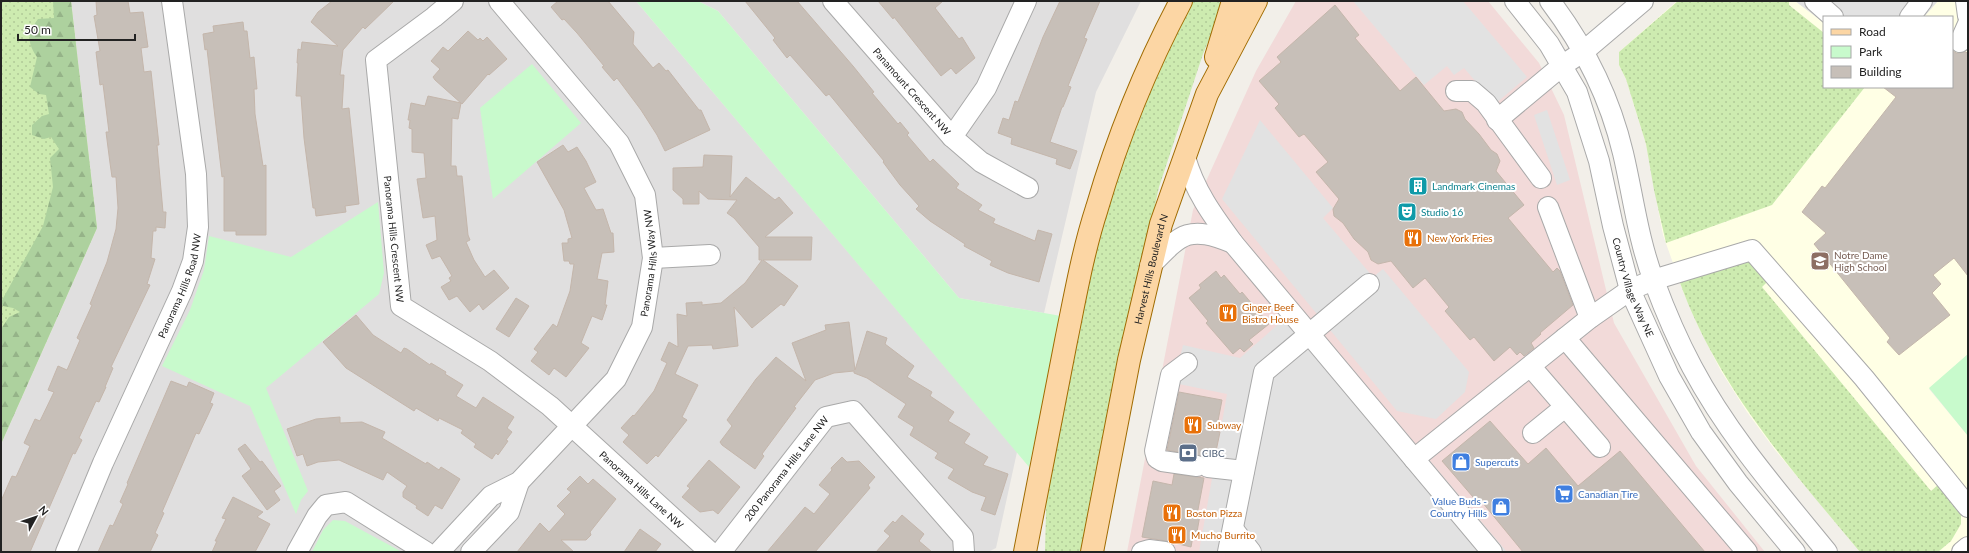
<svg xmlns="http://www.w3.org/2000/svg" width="1969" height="553" font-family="Lato,sans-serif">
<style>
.residential{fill:#e0dfdf}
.commercial{fill:#f2dad9}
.education{fill:#ffffe5;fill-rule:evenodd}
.grass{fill:url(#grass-dots)}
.forest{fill:url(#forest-firs)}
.park{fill:#c8facc}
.parking{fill:#e2e2e2}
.building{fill:#c7bfb8;stroke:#c4b6ab}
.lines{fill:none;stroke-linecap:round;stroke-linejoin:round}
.minor-casing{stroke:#a9a9a9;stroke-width:22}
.major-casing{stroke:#a06b00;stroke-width:24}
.minor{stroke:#fff;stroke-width:20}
.major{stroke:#fcd6a4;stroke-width:22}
.labels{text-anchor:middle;stroke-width:4;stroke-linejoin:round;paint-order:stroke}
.street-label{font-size:10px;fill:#222;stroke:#fff}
.culture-label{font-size:10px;fill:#0d838f;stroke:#fff;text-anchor:start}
.food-label{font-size:10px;fill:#c56008;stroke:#fff;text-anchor:start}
.education-label{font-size:10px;fill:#785e54;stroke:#fff;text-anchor:start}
.service-label{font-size:10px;fill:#4e5e75;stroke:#fff;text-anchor:start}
.shop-label{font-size:10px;fill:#366cbe;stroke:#fff;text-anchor:start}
</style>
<defs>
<pattern id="grass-dots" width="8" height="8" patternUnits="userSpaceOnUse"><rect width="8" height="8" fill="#cdebb0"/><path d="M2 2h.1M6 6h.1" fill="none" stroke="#b0c997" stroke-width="1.8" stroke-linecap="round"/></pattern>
<pattern id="forest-firs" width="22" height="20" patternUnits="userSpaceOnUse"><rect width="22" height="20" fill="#add19e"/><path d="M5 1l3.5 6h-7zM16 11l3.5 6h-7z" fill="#95b388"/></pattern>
</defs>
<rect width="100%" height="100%" fill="#f2efe9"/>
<path class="residential" d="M71,1h565l381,451 -21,96 -8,4h-987v-108l96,-216z
M698,1h443l-45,91 -52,221 -85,-15 -241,-287z"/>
<path class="commercial" d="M1296,1h192l51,62 25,52 50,208 82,143 69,86h-638l66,-342 63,-139z"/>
<path class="education" d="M1677,1h291v353l-39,35 39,47v116h-108l-85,-102 -28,-38 -26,-41 -23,-45 -14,-32 -21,-59 -17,-91 -20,-65 -7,-14v-13zM1824,17h128v70h-128z"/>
<path class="grass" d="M1,1h70l26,227 -96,216z
M1188,1h37l-22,53 -44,133 -56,250 -22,115h-36l2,-79 58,-272 41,-107z
M1678,1h111v4l35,28v54h41l-93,118 -106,38 -12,-53 -8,-46 -20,-65 -7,-14v-13z
M1736,260l15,2 20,16 -9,9 169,204 8,-7 19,23 3,7v10l-10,17 -13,11h-78c-70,-84 -144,-167 -181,-272z"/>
<path class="forest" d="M53,1h18l26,227 -96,216v-115l8,-12 11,-5 -7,-4 -10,-2 -2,-4 42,-76 10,-39 -3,-29 9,-9 -8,-12 -7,2 -12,-4v-10l10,-9 7,-2 -3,-19 -7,-1 -9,-7 7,-30c-10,-15 -10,-23 1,-38l16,-1z"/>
<path class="park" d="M636,1h62l20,10 241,287 102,18 -32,151z
M532,64l49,59 -88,76 -13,-91z
M378,202l6,71 -5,21 -113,94 42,103 -7,9 -5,14 -46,-108 -88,-40 28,-56 14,-40 5,-34 82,21z
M1968,354v82l-39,-48z
M333,520l12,1 57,31h-90l11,-22z"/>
<path class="parking" d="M1353,1h110l64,76 -32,27 -31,-36 -10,7 -7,-9 -23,19z
M1795,1h143l-14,16h-100v6z
M1547,110l23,70 -13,5 -23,-70z
M1260,120l73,88 -10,10 50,59 10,-8 86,103 -4,20 -29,27 -39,-8 -175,-212z
M1299,306l208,246h-308l28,-158 -53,-11 9,-38 57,13z"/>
<path class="building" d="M96,1h32l2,12 13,-1 5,35 -7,1 3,24 7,-1 8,74h-2l6,67h3l-1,16 -9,-1v4h-3l-2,27 4,1 -8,25 3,1 -39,82 2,1 -8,19h1l-7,15 -3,-1 -17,37 3,2 -7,14 -2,-1 -43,99h-29v-51l11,-25 4,1 14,-31 -6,-3 11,-24 5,2 14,-29 -6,-2 10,-24 9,4 13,-30 -3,-2 15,-33 -2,-1 17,-42 9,-33 2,-21 -2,-31h-4l-2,-14 -4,-31h3l-6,-48 -3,1 -4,-33 4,-1 -6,-35 3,-1z
M332,1h62l-29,28 -2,-2 -20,23 -3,25h4l-2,34 7,-1 10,96 -14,2 1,6 -30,4 -1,-8h-2l-9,-70 -3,-42h-5l2,-33h-1l1,-14 3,1 1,-8 36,4 -27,-24 7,-10z
M558,1h50l26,31 -1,12 20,24 6,-5 7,8 2,-1 31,40h2l9,20 -45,21 -8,-16 -16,-25 -24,-32 -3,3 -12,-14 2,-1 -27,-33 -13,-14 -2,1 -11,-13z
M745,1h52l56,65 21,26 -2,1 26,31 2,-2 9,11 -2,2 23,27 3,-3 26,25 -3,4 26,17 -4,5 17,9 -2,4 42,18 3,-11 14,4 -13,48 -31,-9 -18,-8 2,-4 -28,-15 1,-2 -35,-23 -14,-12 3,-3 -19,-21 -17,-23 1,-1 -55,-67 -3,2 -36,-41 -3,3 -14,-18 2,-2z
M878,1h65l-8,7 24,31 3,-2 13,21 -19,16 -5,-6 -10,8 -47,-59 -1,2z
M1060,1h40l-16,37 3,1 -19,47 3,1 -8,20h-1l-12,35 27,9 -7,18 -14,-5 1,-5 -46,-15 1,-6 -14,-5 5,-15 6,2 6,-19 3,1 25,-65z
M1335,5l24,30 -4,3 45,53 16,-14 28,34 12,-2 6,3 3,7 14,15 12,16 6,4 3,7 -4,10 28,34 -16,13 45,54 4,-4 3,3 13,34 -33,28 1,1 -10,9 3,5 -10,8 -4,-4 -3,3 -7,-8 -16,14 -20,-24 -4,3 -25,-29 4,-4 -24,-29 -12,10 -22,-27 -13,3 -7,-4 -3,-8 -14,-13 -11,-16 -9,-7 -1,-7 6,-10 -23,-27 12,-10 -24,-28 -5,3 -24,-29 4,-4 -20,-23 22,-19 -4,-5z
M243,22l1,9h3l3,27 4,-1 3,32h-3l1,25 8,52 3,-1v70h-30v-4h-12v-55l-2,1 -15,-128 -2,1 -2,-16 11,-2 -1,-6z
M468,31l10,9 2,-2 3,3 4,-4 20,22 -18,16 -1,-1 -26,30 -27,-24 -2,-3 7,-8 -9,-8 12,-14 5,4z
M1952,50l4,3 10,-1 2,2v222l-14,-18 -21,17 8,9 -9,9 18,22 -51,40 -12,-13 3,-4 -76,-94 12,-11 -24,-21 20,-26 3,2 71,-91 -13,-10h69z
M428,96l33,7 -3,16 -6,-1 -1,48h5l1,10h5l6,59 2,5 -4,2 8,18 11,17 9,-7 15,18 -26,22 -4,-6 -9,8 -13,-16 -8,4 -8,-13 10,-6 -2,-3 3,-2 -12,-20 -8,3 -6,-14 11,-5 -2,-24 -12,2 -6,-39 9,-1 -2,-25 -12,-1v-23l-3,-1 1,-8h-2l3,-17 14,3z
M563,145l5,7 9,-5 9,14 10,21 -12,6 12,22 7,-1 8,24h2l1,19 -12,1 -5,26 11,2 -3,24h2l-5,15 -10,-4 -11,27 8,5 -23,29 -12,-9 -5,7 -18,-14 7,-9 -4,-3 19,-25 4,3 13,-36 4,-27h-4l-1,-3h-5l-2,-18h6v-4l4,-1 -8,-28 -27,-48z
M704,155l28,1 -2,41 16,-20 29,23 4,-3 14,16 -28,24h47l-1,23h-48l35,26 -14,20 -3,-2 -29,24 -18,-21 4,39 -25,3 -1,-4 -24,1 -13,28 23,11 -16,32 5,3 -29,37 -2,-2 -9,9 -24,-22 6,-7 -8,-7 12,-13 1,1 20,-25 13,-28 -6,-3 8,-18 9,5 -1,-33 10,2 -1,-13 16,-1v3l19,-2 24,-20 17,-23h-3v-13l-25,-29 -7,-5 10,-13 -29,-1 -9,-8v13h-16v-5l-10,-9v-22l30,-1z
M1216,271l5,7 3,-3 16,19 2,-2 27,32 -20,16 4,4 -9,8 -4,-4 -7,6 -27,-31 2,-2 -19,-23 12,-10 -2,-3z
M516,298l13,8 -20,31 -13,-8z
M356,315l17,20 28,18 3,-5 3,1 23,16 1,-2 15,9 -1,2 18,11 -7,11 20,12 7,-11 31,20 -7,11 5,4 -6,8 2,1 -10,14 -2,-2 -4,6 -18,-12 2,-3 -15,-11 2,-3 -24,-12 -1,3 -22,-13 -2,3 -68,-43 -23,-26z
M849,322l6,48 12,-39 20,7 -2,6 29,22 -7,11 25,15 -2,4 24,16 -6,9 22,13 -6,9 24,14 -5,8 25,9 -13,41 -14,-5 5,-13 -14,-5 -24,-14 6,-9 -19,-11 3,-5 -28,-18 4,-8 -16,-10 8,-13 -39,-26 -13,-5v-2l-20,2 -19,7 -21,27 2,1 -34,46 2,2 -9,13 -33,-24 -2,-3 12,-16 -5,-6 29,-41 20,-22 30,24 -14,-38 34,-13 -1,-5z
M171,381l16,6 2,-5 25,11 -4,10 3,1 -5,11 -9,19 -3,-1 -34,79 2,1 -9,20 3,2 -8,17h-52l12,-27 3,1 10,-22 -3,-2 8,-18 -1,-1z
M1179,392l43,8 -6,31 4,1 -5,24 -12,1 -36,-7z
M340,417v6l22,-1 23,10 -3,6 44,26 1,-2 12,8 2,-3 19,12 -18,30 -7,-4 -7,11 -12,-8 1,-2 -14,-9v-5l4,-6 -20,-14 -4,8 -44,-20 -21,2 -11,4 -4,-12 -6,2 -1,-3 -9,-24 29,-10z
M1490,421l38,43 18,-16 32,38 42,-35 85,101h-182l-41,-50 -3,2 -37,-43z
M245,444l15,18 2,-1 19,25 -7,5 6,9 -13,10 -25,-34 9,-7 -13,-20z
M842,457l5,5 12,-1 16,16 -7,8 2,3 -55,64h-48l38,-45 9,7 16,-20 -11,-9 13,-15 -1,-2z
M709,460l31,27 -22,27 -5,-4 -13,2 -18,-15 8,-9 -3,-2z
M1174,474l30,4 -7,37h3l-3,17 -3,-1 -3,16 -25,-6 -24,-4 11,-56 19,4z
M580,476l8,8 5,-5 23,20 -26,33 1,3 -5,5h-25l13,12h-57l23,-29 9,9 16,-18 -8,-8 14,-14 -4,-3z
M233,497l30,15 -6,5 13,7 -15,28h-43l5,-11h-2l11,-22 -4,-1z
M902,515l22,19 -5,7 13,11h-56l14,-16 -6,-5 9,-10 2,2z
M640,529l21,15 -6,8h-31z"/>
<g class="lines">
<defs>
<g id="minor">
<path id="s1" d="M453,1l-19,16 -58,43 25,246 89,55 60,45 160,146"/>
<path id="s2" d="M833,1l119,136 29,25 47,26"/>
<path id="s3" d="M1515,1l34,43 28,48 22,69 14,65 17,64 39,86 32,56 37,51 57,69"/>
<path d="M1550,1c34,45 60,97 73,152 10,42 15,87 31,128 10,27 24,60 38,86 36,68 87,126 135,185"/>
<path d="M1815,1l18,16"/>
<path d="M1966,1l2,15"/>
<path d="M1910,17l12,-16"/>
<path d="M1960,42l8,-18"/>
<path d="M1456,91h16l14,12 55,75"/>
<path d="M1497,120l66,-55 21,-14 59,-50"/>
<path d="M952,137l34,-49 40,-87"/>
<path d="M1185,157c9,33 28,59 48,86l259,309"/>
<path d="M1548,207l42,111"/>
<path d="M653,258l57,-3"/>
<path d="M1150,266c32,-33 38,-41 83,-23"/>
<path d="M1565,338l182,214"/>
<path d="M1187,363l-16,12 -16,76 2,7 5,3 35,5"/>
<path d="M1531,367l69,80"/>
<path d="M1533,433l32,-26"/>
<path d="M1414,459l176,-141 40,-28 23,-10 99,-30 112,128 104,129"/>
<path d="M1208,467l36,4"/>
<path d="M1233,529l18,23"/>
<path id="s4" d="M66,552l37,-89 79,-172 11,-30 5,-34 -2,-53 -24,-173"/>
<path d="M297,552l20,-36 9,-11 20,-3 80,50"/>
<path id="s5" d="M439,552l52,-56 28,-14 97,-103 26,-52 11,-69 -8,-63 -26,-52 -120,-142"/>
<path d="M471,552l38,-40 10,-30"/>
<path id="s6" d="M721,552l105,-135 27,-6 110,126 1,15"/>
<path d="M1142,552l7,-2 16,2"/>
<path d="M1228,552l36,-180 105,-88"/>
<path d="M1962,552l6,-5"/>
</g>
<g id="major">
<path d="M1216,57l17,-56"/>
<path d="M1025,552c14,-70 27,-141 41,-211 9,-44 17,-90 31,-133 21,-72 49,-141 84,-207"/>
<path id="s7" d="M1092,552l37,-192 32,-136 46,-130 49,-93"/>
</g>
</defs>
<use href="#minor" class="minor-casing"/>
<use href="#major" class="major-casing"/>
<use href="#minor" class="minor"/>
<use href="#major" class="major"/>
</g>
<defs>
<symbol id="building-square" viewBox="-11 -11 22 22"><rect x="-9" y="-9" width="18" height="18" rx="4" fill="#0f9aa8" stroke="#fff"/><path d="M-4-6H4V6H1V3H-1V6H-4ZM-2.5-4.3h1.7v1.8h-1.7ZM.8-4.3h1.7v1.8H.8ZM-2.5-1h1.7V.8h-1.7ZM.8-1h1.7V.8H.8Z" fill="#fff"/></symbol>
<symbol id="theatre-square" viewBox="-11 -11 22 22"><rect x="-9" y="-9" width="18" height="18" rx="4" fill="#0f9aa8" stroke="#fff"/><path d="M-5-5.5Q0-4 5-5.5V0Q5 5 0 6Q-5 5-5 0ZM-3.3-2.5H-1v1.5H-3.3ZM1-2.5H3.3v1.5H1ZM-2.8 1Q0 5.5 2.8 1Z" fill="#fff"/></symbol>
<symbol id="restaurant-square" viewBox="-11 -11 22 22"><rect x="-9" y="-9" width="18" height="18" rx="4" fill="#e8710a" stroke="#fff"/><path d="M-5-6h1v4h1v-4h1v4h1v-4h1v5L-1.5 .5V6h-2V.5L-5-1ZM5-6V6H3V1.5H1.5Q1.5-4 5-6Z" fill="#fff"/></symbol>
<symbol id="school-square" viewBox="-11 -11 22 22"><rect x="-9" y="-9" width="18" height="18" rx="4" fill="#8d6e63" stroke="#fff"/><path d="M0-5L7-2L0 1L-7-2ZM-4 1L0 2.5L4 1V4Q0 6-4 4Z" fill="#fff"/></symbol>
<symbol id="bank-square" viewBox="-11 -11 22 22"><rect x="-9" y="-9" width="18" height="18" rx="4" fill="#5c6f8a" stroke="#fff"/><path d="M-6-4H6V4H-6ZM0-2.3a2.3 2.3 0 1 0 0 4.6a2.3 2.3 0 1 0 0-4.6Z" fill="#fff"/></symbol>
<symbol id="shop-square" viewBox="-11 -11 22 22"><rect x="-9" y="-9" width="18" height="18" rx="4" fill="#3f7fe0" stroke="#fff"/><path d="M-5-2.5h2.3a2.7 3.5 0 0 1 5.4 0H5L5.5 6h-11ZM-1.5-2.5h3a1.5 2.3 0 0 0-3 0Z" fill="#fff"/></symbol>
<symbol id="supermarket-square" viewBox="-11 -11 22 22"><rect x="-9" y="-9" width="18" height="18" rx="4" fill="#3f7fe0" stroke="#fff"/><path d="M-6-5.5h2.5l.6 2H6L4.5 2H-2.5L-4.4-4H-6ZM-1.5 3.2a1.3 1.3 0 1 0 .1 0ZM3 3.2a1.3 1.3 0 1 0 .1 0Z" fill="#fff"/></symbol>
</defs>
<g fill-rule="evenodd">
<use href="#building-square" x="1407" y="175" width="22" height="22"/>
<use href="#theatre-square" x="1396" y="201" width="22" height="22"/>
<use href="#restaurant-square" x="1402" y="227" width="22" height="22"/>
<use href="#school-square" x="1809" y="250" width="22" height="22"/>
<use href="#restaurant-square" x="1217" y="302" width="22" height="22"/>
<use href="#restaurant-square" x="1182" y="414" width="22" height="22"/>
<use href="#bank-square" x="1177" y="442" width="22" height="22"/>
<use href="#shop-square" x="1450" y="451" width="22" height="22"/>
<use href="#supermarket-square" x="1553" y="483" width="22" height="22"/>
<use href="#shop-square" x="1490" y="496" width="22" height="22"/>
<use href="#restaurant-square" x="1161" y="502" width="22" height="22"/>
<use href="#restaurant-square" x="1166" y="524" width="22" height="22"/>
</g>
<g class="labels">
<g class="street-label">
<text dy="4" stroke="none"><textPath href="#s2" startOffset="120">Panamount Crescent NW</textPath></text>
<text dy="4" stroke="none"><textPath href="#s1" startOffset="277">Panorama Hills Crescent NW</textPath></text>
<text dy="4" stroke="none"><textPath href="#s5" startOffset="372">Panorama Hills Way NW</textPath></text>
<text dy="4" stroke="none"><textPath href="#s7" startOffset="289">Harvest Hills Boulevard N</textPath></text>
<text dy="4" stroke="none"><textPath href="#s4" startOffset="290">Panorama Hills Road NW</textPath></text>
<text dy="4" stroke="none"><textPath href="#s3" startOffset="314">Country Village Way NE</textPath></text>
<text dy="4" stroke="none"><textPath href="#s6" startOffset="106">200 Panorama Hills Lane NW</textPath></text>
<text dy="4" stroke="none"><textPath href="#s1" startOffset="648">Panorama Hills Lane NW</textPath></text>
</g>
<g class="culture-label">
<text x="1432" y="190">Landmark Cinemas</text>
<text x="1421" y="216">Studio 16</text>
</g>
<g class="food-label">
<text x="1427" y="242">New York Fries</text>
<text x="1242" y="311">Ginger Beef<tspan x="1242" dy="12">Bistro House</tspan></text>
<text x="1207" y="429">Subway</text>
<text x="1186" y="517">Boston Pizza</text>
<text x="1191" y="539">Mucho Burrito</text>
</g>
<g class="education-label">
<text x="1834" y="259">Notre Dame<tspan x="1834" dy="12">High School</tspan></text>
</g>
<g class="service-label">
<text x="1202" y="457">CIBC</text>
</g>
<g class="shop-label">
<text x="1475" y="466">Supercuts</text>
<text x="1578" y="498">Canadian Tire</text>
<text x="1487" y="505" text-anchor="end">Value Buds -<tspan x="1487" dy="12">Country Hills</tspan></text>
</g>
</g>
<rect width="1969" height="553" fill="none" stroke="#222222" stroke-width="4"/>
<rect x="1823" y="16" width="130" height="72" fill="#ffffff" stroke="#a7a7a7"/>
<rect x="1831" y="29" width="20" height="6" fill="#fcd6a4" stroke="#a7a7a7"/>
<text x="1859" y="36" font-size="12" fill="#222222">Road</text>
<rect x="1831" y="46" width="20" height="12" fill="#c8facc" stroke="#a7a7a7"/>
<text x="1859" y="56" font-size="12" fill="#222222">Park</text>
<rect x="1831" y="66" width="20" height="12" fill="#c7bfb8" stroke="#a7a7a7"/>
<text x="1859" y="76" font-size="12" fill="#222222">Building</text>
<g transform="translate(36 517) rotate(50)" stroke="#ffffff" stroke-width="3" paint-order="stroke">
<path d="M0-3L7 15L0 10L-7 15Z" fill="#222222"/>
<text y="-6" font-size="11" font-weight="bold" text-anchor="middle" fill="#222222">N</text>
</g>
<path d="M18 34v6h117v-6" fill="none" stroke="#222222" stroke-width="2"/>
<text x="24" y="34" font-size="12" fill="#222222" stroke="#ffffff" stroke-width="3" paint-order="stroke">50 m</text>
</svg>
